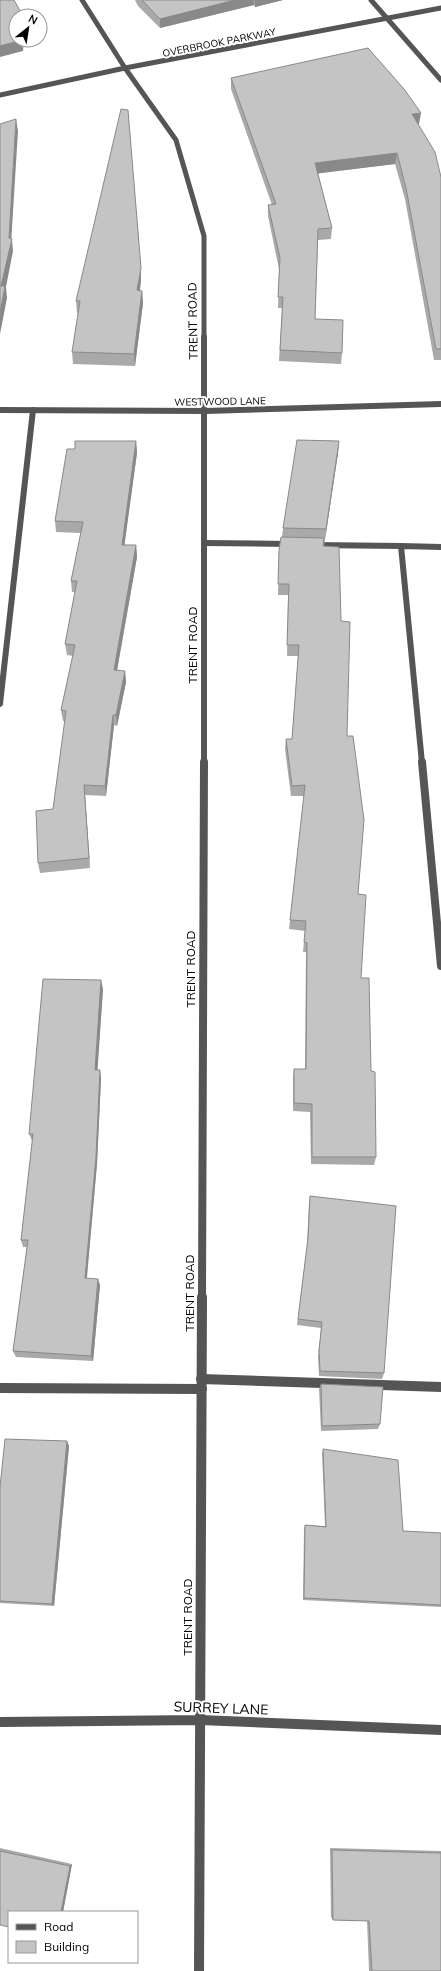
<svg xmlns="http://www.w3.org/2000/svg" width="441" height="1971" font-family="Mulish,sans-serif">
<style>
.lines{fill:none;stroke-linecap:round;stroke-linejoin:round}
.service-far2{stroke:#555;stroke-width:6}
.service-far1{stroke:#555;stroke-width:8}
.service{stroke:#555;stroke-width:10}
.minor-far3{stroke:#555;stroke-width:5}
.minor-far2{stroke:#555;stroke-width:6}
.minor-far1{stroke:#555;stroke-width:8}
.minor{stroke:#555;stroke-width:10}
.wall{fill:#a9a9a9}
.shaded-wall{fill:#898989}
.building{fill:#c4c4c4;stroke:#898989}
.labels{text-anchor:middle;stroke-width:4;stroke-linejoin:round;paint-order:stroke}
.far-street-label{font-size:10px;fill:#000;stroke:#fff}
.street-label{font-size:12px;fill:#000;stroke:#fff}
.near-street-label{font-size:14px;fill:#000;stroke:#fff}
</style>
<rect width="100%" height="100%" fill="#fff"/>
<g class="lines">
<path class="service-far2" d="M205,543l85,1
M313,545l88,1 21,217
M401,546l40,1
M0,704l33,-294"/>
<path class="service-far1" d="M422,762l19,204"/>
<path class="service" d="M201,1379l240,8
M0,1388l202,1"/>
<path class="minor-far3" d="M82,0l43,68 51,72 28,96v102
M371,0l70,80
M0,95l125,-27 316,-60"/>
<path class="minor-far2" d="M0,410l205,1 236,-7
M204,763v-426"/>
<path class="minor-far1" d="M202,1298l2,-536"/>
<path class="minor" d="M0,1722l200,-2 241,10
M199,1971l3,-674"/>
</g>
<path class="wall" d="M135,0h148l-28,7 -1,-2 -94,23 -22,-22z
M231,78l188,46h-1l23,53v183h-7l-29,-161 -10,-35 -77,9 14,55 -1,11 -13,1 -3,79 27,34 -1,11 -62,-3 3,-53h-4l1,-39 -11,-53v-11h4l-41,-116z
M141,280l-1,11h2l1,12 -8,63 -62,-2 -1,-12 6,-39h-1l-1,-12z
M136,441l1,12 -13,92h12l1,12 -20,114h8l1,11 -9,44 -3,-1 -8,71 -21,-1 5,73 -50,5 -2,-10 15,-54 12,-88h-2l-2,-11 12,-54 -6,-1 -2,-11 10,-52h-3l-1,-11 10,-48 -25,-1 -1,-11 20,-72z
M339,441l-1,12 -14,93 17,75 6,115 11,158 3,84 10,93 5,86 -2,8 -63,-1 -1,-52 -17,-1v-34l1,-8h11l1,-117h-3l2,-21 -16,-2 15,-133h-13l-6,-47 1,-10h6l6,-83h-11l1,-61h-10l1,-45 3,-13 1,-9z
M103,989l-6,81 4,8 -4,86 -10,114 13,7 -7,76 -77,-4 -3,-6 14,-104h-4l-2,-7 12,-99h-1l-3,-7z
M310,1196l74,177 -2,6 -63,-3 -1,-20 3,-28 -24,-3 10,-80 2,-42z
M321,1384l59,40 -2,5 -57,2 -2,-42z
M67,1441l2,5 -15,160 -54,-3v-116z
M323,1449l80,82 38,2v74l-138,-7 1,-71 1,-4 20,1 -3,-73z
M0,1848l72,16 -9,48h-54l-9,13z
M330,1848l111,3v120h-72l-2,-50 -34,-1 -2,-3z"/>
<path class="shaded-wall" d="M235,0h19v5l-94,23v-9z
M255,0h28l-28,7z
M22,40h2l-1,11 -23,6v-11z
M421,113l-2,11 -8,2 1,-12z
M16,119l2,12 -7,113 1,-5 1,12 -7,36 1,11 -7,36v-21l1,-27 8,-48z
M397,153l-2,11 -81,10 1,-11z
M141,268v12l-3,22 -1,-12z
M142,291l1,12 -8,63 -1,-12z
M136,441l1,12 -14,103 -1,-11z
M339,441l-1,12 -13,87 1,-11z
M136,545l1,12 -22,124 -1,-11z
M125,671l1,11 -9,44 -1,-11z
M113,715l1,10 -8,71 -1,-10z
M84,785l1,10 5,73 -1,-10z
M101,980l2,9 -6,89 -2,-8z
M100,1070l1,8 -4,86 -11,120 -1,-6z
M98,1279l2,6 -7,76 -2,-5z
M67,1441l2,5 -15,160 -2,-2z
M72,1864l-9,48h-2l9,-46z"/>
<path class="building" d="M0,0h14l9,16h-7v24h6l-22,6z
M142,0h93l-75,19z
M368,48l36,41 17,24 -9,1 23,38 6,25v172h-5l-30,-161 -9,-35 -82,10 17,65 -14,1 -3,90 28,1 -1,33 -62,-3 3,-53h-5l2,-39 -12,-53 8,-1 -45,-126z
M121,109l7,1 13,158 -4,22 5,1 -8,63 -62,-2 8,-51h-4z
M16,119l-7,119 3,1 -11,47h4l-5,27v-189z
M297,440l42,1 -13,88 -43,-1z
M75,441h61l-14,104h14l-22,125 11,1 -9,44h-3l-8,71 -21,-1 5,73 -51,5 -2,-52 17,-2 13,-98 -5,-1 14,-65 -10,-1 12,-63h-6l12,-59 -28,-1 12,-72h8z
M281,537l43,1 -1,8 16,1 2,74 9,1 -3,114h6l11,84 -6,74 8,1 -5,83h8l2,93 4,1 1,85h-64v-53l-18,-1v-34h12l1,-126 -3,-1 2,-21 -16,-1 15,-135 -13,1 -6,-47h6l7,-94h-12l2,-61h-11l1,-34z
M43,979l58,1 -6,90h5l-4,87 -11,121 13,1 -7,77 -78,-5 15,-111h-7l12,-106h-4z
M310,1196l86,10 -12,167 -64,-2 -1,-20 3,-29 -24,-3 10,-81z
M321,1384l62,3 -3,37 -58,2z
M5,1439l62,2 -15,163 -52,-3v-114z
M323,1449l75,11 5,71 38,2v72l-137,-7 1,-73 21,2z
M332,1850l109,3v118h-69l-3,-50 -36,-1z
M0,1851l70,15 -9,46h-52v15l-9,-2z"/>
<g class="labels">
<g class="far-street-label">
<text transform="translate(219 42) rotate(-11)" y="4">OVERBROOK PARKWAY</text>
<text transform="translate(220 401) rotate(-1)" y="4">WESTWOOD LANE</text>
</g>
<g class="street-label">
<text transform="translate(193 321) rotate(-91)" y="4">TRENT ROAD</text>
<text transform="translate(193 645) rotate(-90)" y="4">TRENT ROAD</text>
<text transform="translate(191 969) rotate(-90)" y="4">TRENT ROAD</text>
<text transform="translate(190 1293) rotate(-90)" y="4">TRENT ROAD</text>
<text transform="translate(188 1617) rotate(-90)" y="4">TRENT ROAD</text>
</g>
<g class="near-street-label">
<text transform="translate(221 1708) rotate(2)" y="5">SURREY LANE</text>
</g>
</g>
<rect x="8" y="1911" width="130" height="52" fill="#ffffff" stroke="#999999"/>
<rect x="16" y="1924" width="20" height="6" fill="#555555" stroke="#999999"/>
<text x="44" y="1931" font-size="12" fill="#000000">Road</text>
<rect x="16" y="1941" width="20" height="12" fill="#c4c4c4" stroke="#999999"/>
<text x="44" y="1951" font-size="12" fill="#000000">Building</text>
<g transform="translate(28 28) rotate(30)"><circle r="19" fill="#ffffff" stroke="#999999"/>
<path d="M0-3L7 15L0 10L-7 15Z" fill="#000000"/>
<text y="-6" font-size="11" font-weight="bold" text-anchor="middle" fill="#000000">N</text>
</g>
</svg>
